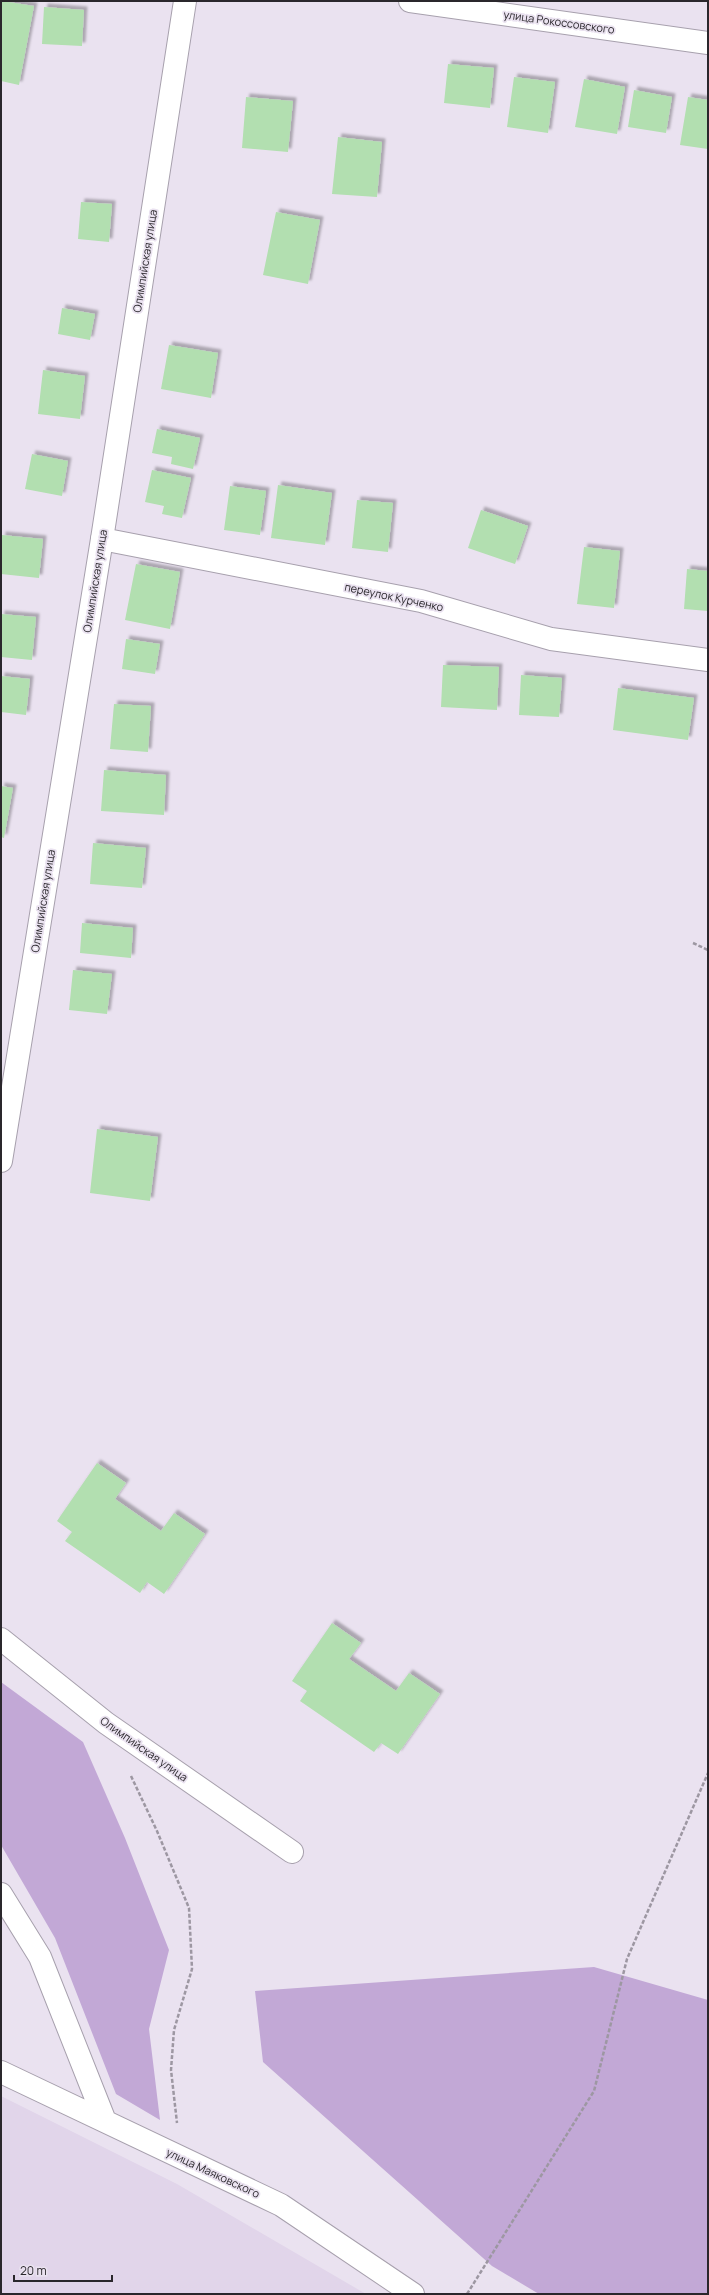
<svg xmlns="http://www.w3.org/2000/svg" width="709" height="2295" font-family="Manrope,sans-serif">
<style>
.built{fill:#e1d5ea}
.green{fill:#c2a8d6}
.building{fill:#b2dfb0;filter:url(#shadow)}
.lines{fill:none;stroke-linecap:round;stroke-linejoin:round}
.street-casing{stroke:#a7a0ad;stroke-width:24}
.secondary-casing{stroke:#a7a0ad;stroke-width:24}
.path{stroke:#9d97a2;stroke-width:2.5;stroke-dasharray:4 2;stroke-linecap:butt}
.street{stroke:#fff;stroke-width:22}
.secondary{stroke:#fff;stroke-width:22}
.labels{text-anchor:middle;stroke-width:3.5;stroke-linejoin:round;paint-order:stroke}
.street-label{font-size:11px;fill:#2a272c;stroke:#eae2f0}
</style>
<defs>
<filter id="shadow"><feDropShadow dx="3.5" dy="-3.5" stdDeviation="1" flood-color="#0004"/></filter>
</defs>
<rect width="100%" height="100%" fill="#eae2f0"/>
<path class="built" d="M1,2096l176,88 189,110h-365z"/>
<path class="green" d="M1,1682l82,60 42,96 44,112 -20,79 11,91 -44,-26 -61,-156 -54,-93z
M594,1967l114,33v294h-169l-47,-28 -229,-204 -8,-71z"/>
<path class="building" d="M2,1l32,5 -15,79 -18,-4z
M44,7l40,3 -2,36 -40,-2z
M448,64l46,4 -4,40 -46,-5z
M514,77l41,5 -7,51 -41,-6z
M584,79l41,8 -8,47 -42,-7z
M634,90l38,7 -6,36 -38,-6z
M246,97l47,4 -5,51 -46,-4z
M688,97l20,3v49l-28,-4z
M338,137l44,5 -5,55 -45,-3z
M81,202l31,2 -3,38 -31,-3z
M276,212l44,8 -12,64 -45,-9z
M62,308l33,6 -5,26 -32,-6z
M169,345l49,8 -7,45 -50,-9z
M43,370l42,6 -5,43 -42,-5z
M157,429l43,9 -7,31 -22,-5 1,-7 -20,-4z
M32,454l36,7 -6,35 -37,-7z
M152,470l39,8 -9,40 -20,-4 2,-8 -19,-4z
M278,485l54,8 -7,52 -54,-7z
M230,486l36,5 -6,44 -36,-5z
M357,500l36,3 -5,49 -36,-4z
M481,510l47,16 -13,38 -47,-16z
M2,535l41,4 -4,39 -38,-4z
M584,547l36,4 -6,57 -37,-4z
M136,564l44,8 -10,57 -45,-9z
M687,569l21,2v40l-24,-2z
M1,614l35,3 -4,43 -31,-3z
M126,639l34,5 -5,30 -33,-5z
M443,665l56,2 -2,43 -56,-3z
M521,675l41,3 -3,39 -40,-2z
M1,676l29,3 -4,36 -25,-3z
M618,688l76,10 -6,42 -75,-10z
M114,704l37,2 -3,46 -38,-3z
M104,770l62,5 -2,40 -63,-4z
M1,786l12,2 -9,50 -3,-1z
M93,843l53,5 -4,40 -52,-4z
M82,923l51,5 -2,30 -51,-5z
M73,970l39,4 -5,40 -38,-4z
M97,1129l61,8 -8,64 -60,-8z
M97,1463l29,20 -11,16 46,32 13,-18 31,21 -41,60 -17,-12 -7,11 -75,-52 7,-9 -15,-11z
M332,1623l29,20 -12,16 47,32 13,-18 31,21 -42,60 -17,-11 -7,9 -74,-51 7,-10 -15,-10z"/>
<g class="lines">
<defs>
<path id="street" d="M410,1l298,42
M102,539l319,62 130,38 157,21
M1,1639l105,84 186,129"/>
<path id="secondary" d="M1,1161l101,-622 83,-538
M1,1894l39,63 65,164
M1,2072l280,133 132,89"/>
</defs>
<use href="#street" class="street-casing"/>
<use href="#secondary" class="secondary-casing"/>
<path class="path" d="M693,943l15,7
M131,1776l26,55 32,77 3,61 -18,61 -3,40 6,53
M467,2294l127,-203 33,-132 81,-186"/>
<use href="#street" class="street"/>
<use href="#secondary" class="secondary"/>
</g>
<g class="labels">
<g class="street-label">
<text transform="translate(559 22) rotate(8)" y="4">улица Рокоссовского</text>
<text transform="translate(145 261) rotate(-81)" y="4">Олимпийская улица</text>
<text transform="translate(95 581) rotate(-81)" y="4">Олимпийская улица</text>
<text transform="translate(394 597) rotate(12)" y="4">переулок Курченко</text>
<text transform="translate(43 901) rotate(-81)" y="4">Олимпийская улица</text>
<text transform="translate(144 1749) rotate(35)" y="4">Олимпийская улица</text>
<text transform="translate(213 2173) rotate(25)" y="4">улица Маяковского</text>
</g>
</g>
<rect width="709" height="2295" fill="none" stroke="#2a272c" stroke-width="4"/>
<path d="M14 2275v6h98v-6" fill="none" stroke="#2a272c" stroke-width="2"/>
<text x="20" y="2275" font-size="12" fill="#2a272c" stroke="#eae2f0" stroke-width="3" paint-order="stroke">20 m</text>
</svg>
